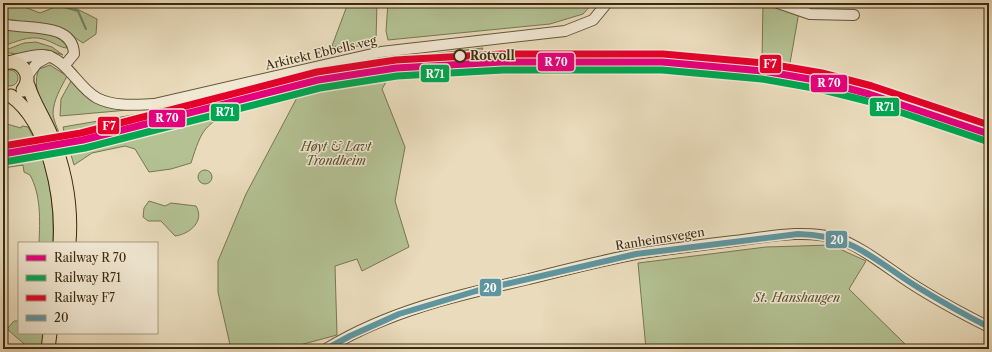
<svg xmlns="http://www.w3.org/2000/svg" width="992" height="352" font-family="'Libre Caslon Text',serif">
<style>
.green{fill:#b3c193;stroke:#787650}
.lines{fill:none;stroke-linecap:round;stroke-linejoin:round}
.stream{stroke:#74816d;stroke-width:2}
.minor-casing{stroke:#685639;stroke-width:12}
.major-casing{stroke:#3d2a0e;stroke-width:15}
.minor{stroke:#f1e8d3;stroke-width:10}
.major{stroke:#e9dbbb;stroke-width:13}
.bus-1-casing{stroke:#f1e8d3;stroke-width:9}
.bus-1{stroke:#5f959e;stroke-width:6}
.rail-1-casing{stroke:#f1e8d3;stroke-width:10}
.rail-2-casing{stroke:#f1e8d3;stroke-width:10}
.rail-3-casing{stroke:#f1e8d3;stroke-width:10}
.rail-1{stroke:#e5007d;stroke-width:7}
.rail-2{stroke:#00a651;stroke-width:7}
.rail-3{stroke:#e4002b;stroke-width:7}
.stop-dot{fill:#f1e8d3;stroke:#3d2a0e;stroke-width:2}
.labels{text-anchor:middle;stroke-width:3;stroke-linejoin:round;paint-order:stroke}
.street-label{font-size:12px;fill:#3d2a0e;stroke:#f1e8d3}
.stop-label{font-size:12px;font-weight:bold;fill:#3d2a0e;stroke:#f1e8d3;text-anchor:start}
.park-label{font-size:12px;font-style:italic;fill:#5a502f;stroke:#f1e8d3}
.line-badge{stroke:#f1e8d3;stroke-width:1.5}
.badge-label{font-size:11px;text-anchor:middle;font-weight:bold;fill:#fff}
</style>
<rect width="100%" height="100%" fill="#e9dbbb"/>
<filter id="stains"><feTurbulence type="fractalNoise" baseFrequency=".005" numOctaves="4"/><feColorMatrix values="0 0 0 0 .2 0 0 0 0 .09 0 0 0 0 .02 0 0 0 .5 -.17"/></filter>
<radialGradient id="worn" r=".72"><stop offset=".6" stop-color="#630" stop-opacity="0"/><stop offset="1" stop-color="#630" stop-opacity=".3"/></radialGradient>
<path class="green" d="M3,3h11l26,10 15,-6 4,-4 8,1 30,15 -1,15 -13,9 -18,-12 -62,-10z
M348,3h29l-1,36 -3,5 -29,4 -12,-2z
M388,3h205l-10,11 -33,10 -162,16 -2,-9z
M763,4l36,8 -9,51 -28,-3z
M3,28l56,8 10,12c-8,1 -17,-7 -26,-9 -14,-4 -27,3 -40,7z
M36,42l16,5 11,8 -15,-5 -31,4 -14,-2v-1l21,-8z
M483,48l-6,10c-9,-1 -12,-6 -22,1l-41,2 -6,-1 -2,-3z
M400,54l3,6 -8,1 -1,3 -95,16 -218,57 -15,3 -3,-13 93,-16 1,-2z
M50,65l17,11c-6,12 -14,24 -14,38 1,9 7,19 9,27l-3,1c-9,-20 -30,-51 -20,-73z
M2 78a8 8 0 1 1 16 0a8 8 0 1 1-16 0Z
M390,75l-8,14 23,58 -10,54 14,46 -47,24 -5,-12 -22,7 2,69 -52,14h-54l-13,-57v-31l28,-67 54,-102z
M71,81l8,7 61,21 -80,7 1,-17z
M239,107v3c-35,13 -37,19 -48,53l-20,6 -22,3 -14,-23 -10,-3 -33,7 -18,12 -5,-17 106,-23z
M3,123l18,5 1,-2 6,1 9,17 -19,4 -15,-9z
M41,153c10,32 13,56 12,90h-14c1,-23 2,-48 -9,-68l-6,-3 -1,-7 -20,3v-9c14,-1 25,-4 38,-6z
M198 177a7 7 0 1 1 14 0a7 7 0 1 1-14 0Z
M149,201l16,5 6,-3 25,3c9,15 -6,28 -21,30l-14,-15h-13l-5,-4 1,-9z
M831,245l35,16 -17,28 56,55 -2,5h-257l-8,-86 128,-16z
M14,321h5v12h26l-2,16h-13l-23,-20z"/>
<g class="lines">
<path class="stream" d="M50,3l28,8 8,18"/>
<defs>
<path id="minor" d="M778,3l32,11 44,1
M3,24c22,6 70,-3 71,30l-10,12
M10,61c10,-2 23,-7 33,-6 24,3 34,32 54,43 18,9 38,7 57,6l227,-52 184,-21 28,-11 14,-17
M28,75l9,-12 13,-7
M326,349c62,-38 132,-54 203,-70 35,-9 71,-18 107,-25 33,-5 65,-9 98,-13 33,-4 69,-12 102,-3 22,6 53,31 73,44 26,17 52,31 80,45"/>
<path id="major" d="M3,64c18,-8 31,12 20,26
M28,85c5,17 16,33 23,50 14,34 21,71 18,108
M11,96c38,27 52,102 49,147
M48,349l2,-16"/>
</defs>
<use href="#minor" class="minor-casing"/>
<use href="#major" class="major-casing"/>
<use href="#minor" class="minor"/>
<use href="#major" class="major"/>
<defs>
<path id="bus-1" d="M326,349l24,-13 49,-22 77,-23 160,-37 162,-20c56,1 77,27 121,54 23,14 46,27 70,39"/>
</defs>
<use href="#bus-1" class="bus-1-casing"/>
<use href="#bus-1" class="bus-1"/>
<defs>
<path id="rail-1" d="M3,154l80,-14 235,-60 78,-12 106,-6h160l101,9 58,10 48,13 120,40"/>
<path id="rail-2" d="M4,162l81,-14 235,-60 77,-12 106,-6h159l100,9 57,10 48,12 119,40"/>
<path id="rail-3" d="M3,146l78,-13 236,-61 79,-12 106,-6h161l101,9 58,10 50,13 117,39"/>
</defs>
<use href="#rail-1" class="rail-1-casing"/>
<use href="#rail-2" class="rail-2-casing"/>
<use href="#rail-3" class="rail-3-casing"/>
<use href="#rail-1" class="rail-1"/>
<use href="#rail-2" class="rail-2"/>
<use href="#rail-3" class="rail-3"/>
</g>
<circle class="stop-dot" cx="460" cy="56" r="6"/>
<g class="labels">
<g class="street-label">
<text transform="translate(321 53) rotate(-13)" y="4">Arkitekt Ebbells veg</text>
<text transform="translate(660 239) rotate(-9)" y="4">Ranheimsvegen</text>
</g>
<g class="stop-label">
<text x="470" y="60">Rotvoll</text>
</g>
<g class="park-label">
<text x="336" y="151">Høyt &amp; Lavt<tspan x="336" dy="14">Trondheim</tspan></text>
<text x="797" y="302">St. Hanshaugen</text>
</g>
</g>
<g class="line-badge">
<rect x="537" y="52" width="38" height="20" rx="4" fill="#e5007d"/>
<rect x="759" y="54" width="23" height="20" rx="4" fill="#e4002b"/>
<rect x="420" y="64" width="30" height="19" rx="4" fill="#00a651"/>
<rect x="810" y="74" width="38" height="19" rx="4" fill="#e5007d"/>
<rect x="869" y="97" width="31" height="20" rx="4" fill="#00a651"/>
<rect x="210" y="103" width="30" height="19" rx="4" fill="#00a651"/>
<rect x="148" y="109" width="38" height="19" rx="4" fill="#e5007d"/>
<rect x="97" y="116" width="23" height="19" rx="4" fill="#e4002b"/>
<rect x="825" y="230" width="23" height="19" rx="4" fill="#5f959e"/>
<rect x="479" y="278" width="23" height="19" rx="4" fill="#5f959e"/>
</g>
<g class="badge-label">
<text x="556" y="66">R 70</text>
<text x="770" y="68">F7</text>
<text x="435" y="78">R71</text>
<text x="829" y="87">R 70</text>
<text x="885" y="111">R71</text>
<text x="225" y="116">R71</text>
<text x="167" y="122">R 70</text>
<text x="109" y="130">F7</text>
<text x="837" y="244">20</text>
<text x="490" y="292">20</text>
</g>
<rect width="992" height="352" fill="none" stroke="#e9dbbb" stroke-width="16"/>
<rect x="4" y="4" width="984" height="344" fill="none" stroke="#3d2a0e" stroke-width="2"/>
<rect x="8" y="8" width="976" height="336" fill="none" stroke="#3d2a0e"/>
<rect x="18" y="242" width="140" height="92" fill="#f1e8d3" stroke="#a99c84"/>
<rect x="26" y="255" width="20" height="6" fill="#e5007d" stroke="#a99c84"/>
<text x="54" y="262" font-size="12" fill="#3d2a0e">Railway R 70</text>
<rect x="26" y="275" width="20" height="6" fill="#00a651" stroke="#a99c84"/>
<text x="54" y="282" font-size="12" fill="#3d2a0e">Railway R71</text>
<rect x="26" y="295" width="20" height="6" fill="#e4002b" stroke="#a99c84"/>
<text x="54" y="302" font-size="12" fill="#3d2a0e">Railway F7</text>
<rect x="26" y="315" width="20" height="6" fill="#5f959e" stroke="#a99c84"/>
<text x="54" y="322" font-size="12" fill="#3d2a0e">20</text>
<rect width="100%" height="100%" filter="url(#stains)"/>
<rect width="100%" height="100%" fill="url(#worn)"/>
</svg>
